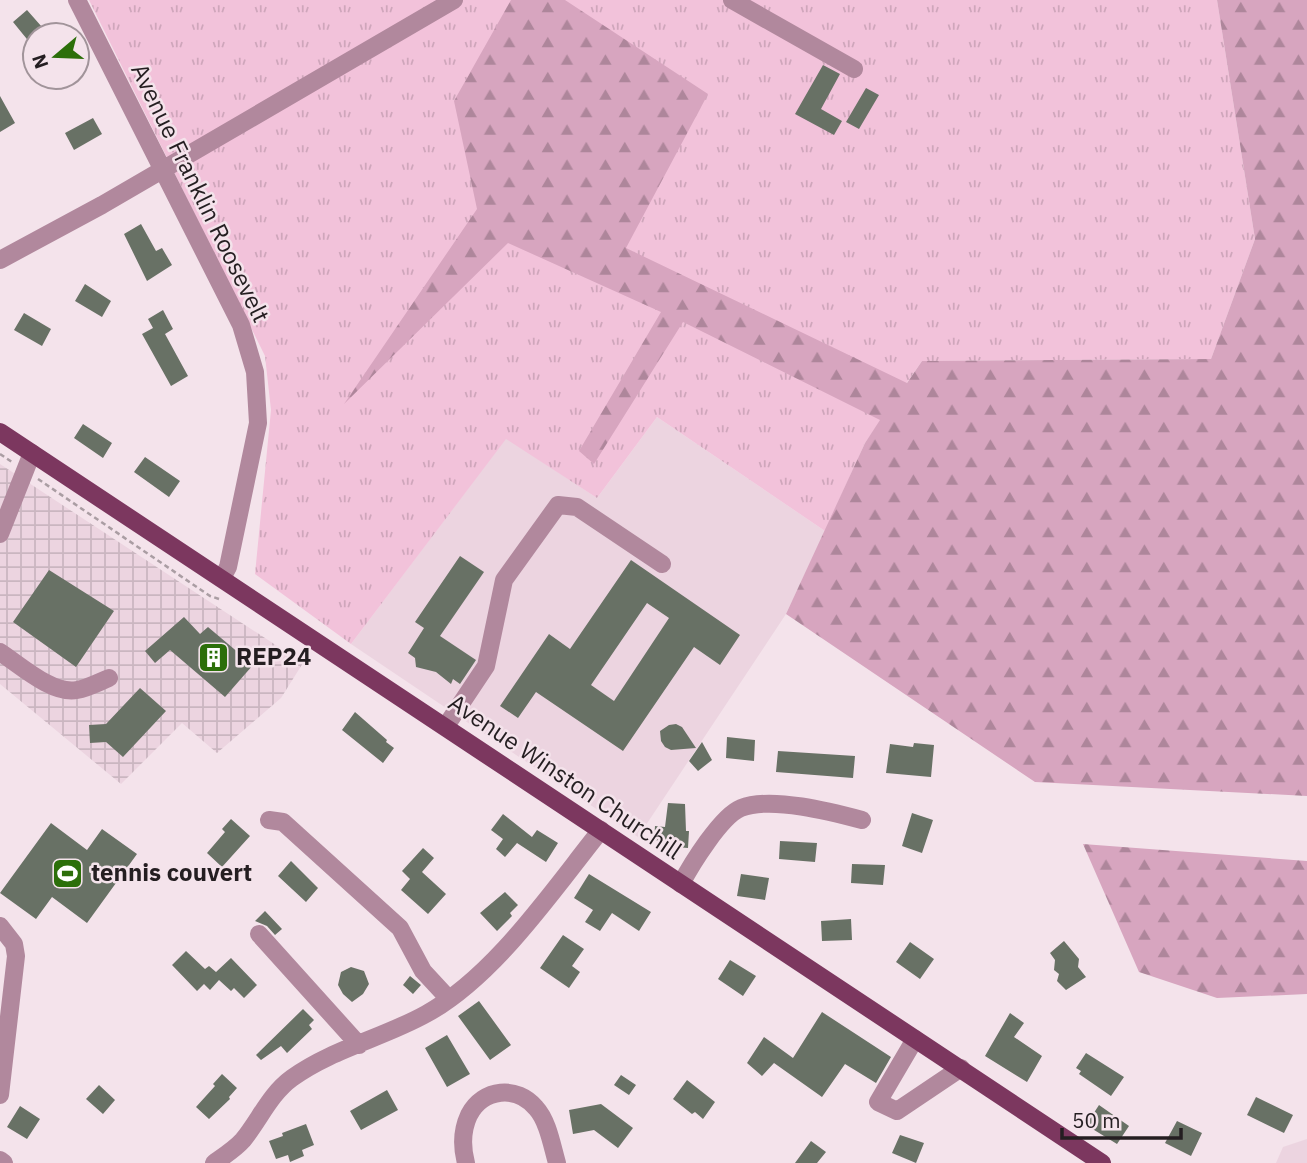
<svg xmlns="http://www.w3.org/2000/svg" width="1307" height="1163" font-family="'IBM Plex Sans',sans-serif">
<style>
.built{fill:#ecd4e0}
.industrial{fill:url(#industrial-grid)}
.grass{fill:url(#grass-tufts)}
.forest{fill:url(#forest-firs)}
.building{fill:#687165;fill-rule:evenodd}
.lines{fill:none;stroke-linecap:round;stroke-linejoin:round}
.path{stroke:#aa9da3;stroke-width:2.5;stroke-dasharray:5 3.5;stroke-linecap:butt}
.minor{stroke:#b1889d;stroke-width:18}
.major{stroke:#7c375f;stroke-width:18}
.labels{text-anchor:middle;stroke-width:5;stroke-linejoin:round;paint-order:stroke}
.street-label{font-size:24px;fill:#241e21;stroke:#f4e3eb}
.poi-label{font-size:24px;font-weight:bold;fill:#241e21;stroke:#f4e3eb;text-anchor:start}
</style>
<defs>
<pattern id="industrial-grid" width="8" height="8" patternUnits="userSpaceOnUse" patternTransform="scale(1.75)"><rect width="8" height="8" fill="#ecd4e0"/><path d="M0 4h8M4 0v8" fill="none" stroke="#cab6c0"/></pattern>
<pattern id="grass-tufts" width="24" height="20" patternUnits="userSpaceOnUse" patternTransform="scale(1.75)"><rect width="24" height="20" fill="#f2c2da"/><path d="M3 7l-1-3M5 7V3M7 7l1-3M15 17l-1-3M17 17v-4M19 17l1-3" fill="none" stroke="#cfa6bb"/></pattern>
<pattern id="forest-firs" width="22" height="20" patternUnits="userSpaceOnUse" patternTransform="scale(1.75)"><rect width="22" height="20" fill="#d7a5bf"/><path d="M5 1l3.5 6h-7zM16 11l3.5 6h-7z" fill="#ae869b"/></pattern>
</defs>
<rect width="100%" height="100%" fill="#f4e3eb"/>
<path class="built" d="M657,417l168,114 -39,83 -148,223 -287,-193 155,-206 91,60z
M1307,1139v24h-31l7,-16z"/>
<path class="industrial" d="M0,464l303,199 -22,35 -64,55 -35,-30 -61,61 -121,-100z"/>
<path class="grass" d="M89,0h1128l38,239 -44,120 -289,2 -57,82 -40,88 -168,-114 -60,81 -91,-59 -155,205 -96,-70 16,-164 -6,-54z"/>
<path class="forest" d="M511,0h54l143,94 -82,154 281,135 15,-22 289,-2 44,-120 -38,-239h90v796l-272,-14 -249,-168 79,-171 15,-23 -197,-98 -89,142 -15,-13 82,-139 -153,-69 -164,161 133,-195 -23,-108z
M1083,844l224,17v133l-90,4 -78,-26z"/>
<path class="building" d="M27,10l22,25h-14v14l-22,-27z
M823,65l17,9 -19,35 21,12 -8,14 -39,-21z
M866,88l13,7 -20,34 -13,-7z
M0,96l15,27 -15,9z
M93,118l9,16 -28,16 -9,-17z
M141,224l15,27 6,-3 10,17 -25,16 -23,-47z
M85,284l26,17 -9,16 -27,-16z
M163,310l10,19 -8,5 23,42 -17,10 -29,-52 11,-6 -5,-9z
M24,313l27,16 -9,17 -28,-16z
M83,424l29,19 -9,15 -29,-20z
M145,457l35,24 -11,16 -35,-25z
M460,556l24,16 -44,64 36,24 -16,24 -7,-5 -2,5 -15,-12 -20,-5 -1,-9 -7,-5 16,-25 -9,-6z
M631,560l109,75 -20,30 -26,-18 -71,104 -87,-59 -18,26 -18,-12 49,-72 21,15zM647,603l22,15 -55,83 -23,-16z
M49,570l65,41 -38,56 -63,-45z
M184,617l16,17 8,-7 45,38 -28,32 -55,-47 -15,13 -10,-12z
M140,688l26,23 -43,46 -17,-15 -16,1 -1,-18 17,-1z
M355,712l32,28 -1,2 8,6 -11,15 -41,-33z
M676,724l6,3 14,21 -25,2 -6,-3 -4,-6 -1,-10 9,-6z
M727,737l28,3 -1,21 -28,-3z
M702,742l10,18 -14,11 -9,-10z
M914,743l20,2 -3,32 -45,-4 4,-29 23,3z
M778,751l77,5 -2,22 -77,-6z
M668,803l17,1 1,27h3l-1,17 -13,-1v-4l-21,-3 1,-14 10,1z
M912,813l21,7 -11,33 -20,-7z
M503,814l29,23 5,-7 21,13 -12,19 -29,-19 -12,14 -9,-8 7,-10 -12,-9z
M231,819l19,17 -28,31 -15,-14 18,-21 -3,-3z
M51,823l36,27 15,-21 35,25 -50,69 -35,-26 -16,22 -36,-26z
M780,841l37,2 -2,19 -36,-3z
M423,848l11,10 -12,14 24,22 -18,20 -27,-24 9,-11 -8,-8z
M291,861l27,27 -12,14 -28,-26z
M852,864l33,1 -2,20 -32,-2z
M589,874l62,38 -12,19 -27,-18 -12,18 -15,-9 8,-12 -19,-12z
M741,874l28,4 -4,22 -28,-4z
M505,892l13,13 -8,8 2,3 -15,15 -17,-18z
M265,911l17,18 -7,6 -8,-9 -12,-5z
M851,919l1,21 -30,1 -1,-20z
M563,935l21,14 -12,17 8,6 -11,16 -29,-20z
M1064,941l15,18 -1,8 8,10 -20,13 -9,-9 2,-7 -5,-4 1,-10 -5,-7z
M910,942l24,17 -14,20 -24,-17z
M186,951l19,18 4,-3 7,6 15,-14 26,27 -13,13 -10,-10 -3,3 -12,-11 -9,10 -6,-6 -7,7 -25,-26z
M730,960l26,16 -13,20 -25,-17z
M351,967l13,4 5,13 -6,10 -11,8 -9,-8 -5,-9 3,-13z
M410,976l11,9 -8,9 -10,-9z
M479,1001l32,44 -21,15 -32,-44z
M303,1009l11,11 -5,5 3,4 -25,24 -6,-7 -20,14 -5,-5z
M822,1012l69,45 -15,26 -31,-19 -23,33 -48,-34 -12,13 -15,-13 17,-26 29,21z
M1010,1013l14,10 -10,14 28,19 -15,26 -42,-26z
M447,1035l23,39 -23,13 -22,-39z
M1086,1053l38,24 -13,19 -32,-22 2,-3 -5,-3z
M222,1074l15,14 -8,9 1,2 -21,20 -13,-12 19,-21 -2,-2z
M621,1075l15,10 -7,10 -15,-10z
M687,1080l28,22 -12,17 -8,-7 -3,2 -19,-15z
M99,1085l16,15 -12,14 -17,-15z
M387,1090l11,20 -37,20 -11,-19z
M1256,1097l37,18 -9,18 -37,-18z
M601,1104l32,24 -15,20 -24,-18 -21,4 -4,-24z
M1099,1105l30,21 -12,18 -31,-19z
M20,1106l20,13 -13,20 -20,-12z
M1177,1121l25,12 -11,23 -26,-13z
M306,1124l8,21 -12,5 2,6 -14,6 -2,-7 -12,4 -7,-18 14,-5 -1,-3z
M900,1135l24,8 -8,20 -24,-10z
M811,1141l15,11 -9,11h-22z"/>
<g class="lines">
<path class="path" d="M0,454l12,8
M38,479l172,117 9,3"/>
<path class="minor" d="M77,0l164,325 14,47 3,51 -30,144 -6,11
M732,0l122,69
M0,260l102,-55 352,-205
M0,534l32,-81
M0,652c20,13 53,43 77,38 11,-2 22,-8 32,-12
M446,726l40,-60 18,-86 54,-75 19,2 85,57
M269,820l14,2 117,106 23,43 25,27
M681,884c10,-19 40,-68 60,-76 30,-12 91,4 121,12
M0,926l14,18 2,12 -16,139
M259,934l100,111
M915,1039l-37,63 19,9 64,-43
M0,1160l4,3
M214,1163c10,-7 21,-14 29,-23 17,-21 27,-46 49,-62 40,-29 91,-40 134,-64 69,-38 126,-123 175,-184
M466,1163c-4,-15 -4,-33 3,-48 14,-27 48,-30 67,-7 12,13 16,38 21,55"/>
<path class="major" d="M0,432l1102,731"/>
</g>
<defs>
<symbol id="building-square" viewBox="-11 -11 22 22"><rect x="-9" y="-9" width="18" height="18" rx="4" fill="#2c6f0a" stroke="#f4e3eb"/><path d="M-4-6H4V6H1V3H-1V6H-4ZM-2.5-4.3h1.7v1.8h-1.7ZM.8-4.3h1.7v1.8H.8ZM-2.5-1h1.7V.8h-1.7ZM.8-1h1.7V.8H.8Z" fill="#fff"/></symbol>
<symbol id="stadium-square" viewBox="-11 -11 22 22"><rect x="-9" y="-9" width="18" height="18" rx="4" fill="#2c6f0a" stroke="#f4e3eb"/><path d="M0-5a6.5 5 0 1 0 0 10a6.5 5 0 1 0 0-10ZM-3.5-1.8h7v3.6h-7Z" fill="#fff"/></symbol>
</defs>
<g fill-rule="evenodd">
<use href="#building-square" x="196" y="640" width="35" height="35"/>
<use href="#stadium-square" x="50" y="856" width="35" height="35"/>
</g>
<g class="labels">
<g class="street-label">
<text transform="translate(200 193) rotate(64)" y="8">Avenue Franklin Roosevelt</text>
<text transform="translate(565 777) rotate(34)" y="8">Avenue Winston Churchill</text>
</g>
<g class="poi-label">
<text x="236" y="665">REP24</text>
<text x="91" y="881">tennis couvert</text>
</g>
</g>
<g transform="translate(56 56) rotate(251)"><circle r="33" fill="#f4e3eb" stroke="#a1949a" stroke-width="2"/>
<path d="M0-5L12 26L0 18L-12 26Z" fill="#2c6f0a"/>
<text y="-10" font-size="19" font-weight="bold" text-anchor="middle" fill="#241e21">N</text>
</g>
<path d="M1062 1128v10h119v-10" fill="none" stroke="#241e21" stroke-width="3.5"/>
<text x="1072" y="1128" font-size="21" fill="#241e21" stroke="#f4e3eb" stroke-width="5" paint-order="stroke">50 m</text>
</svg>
